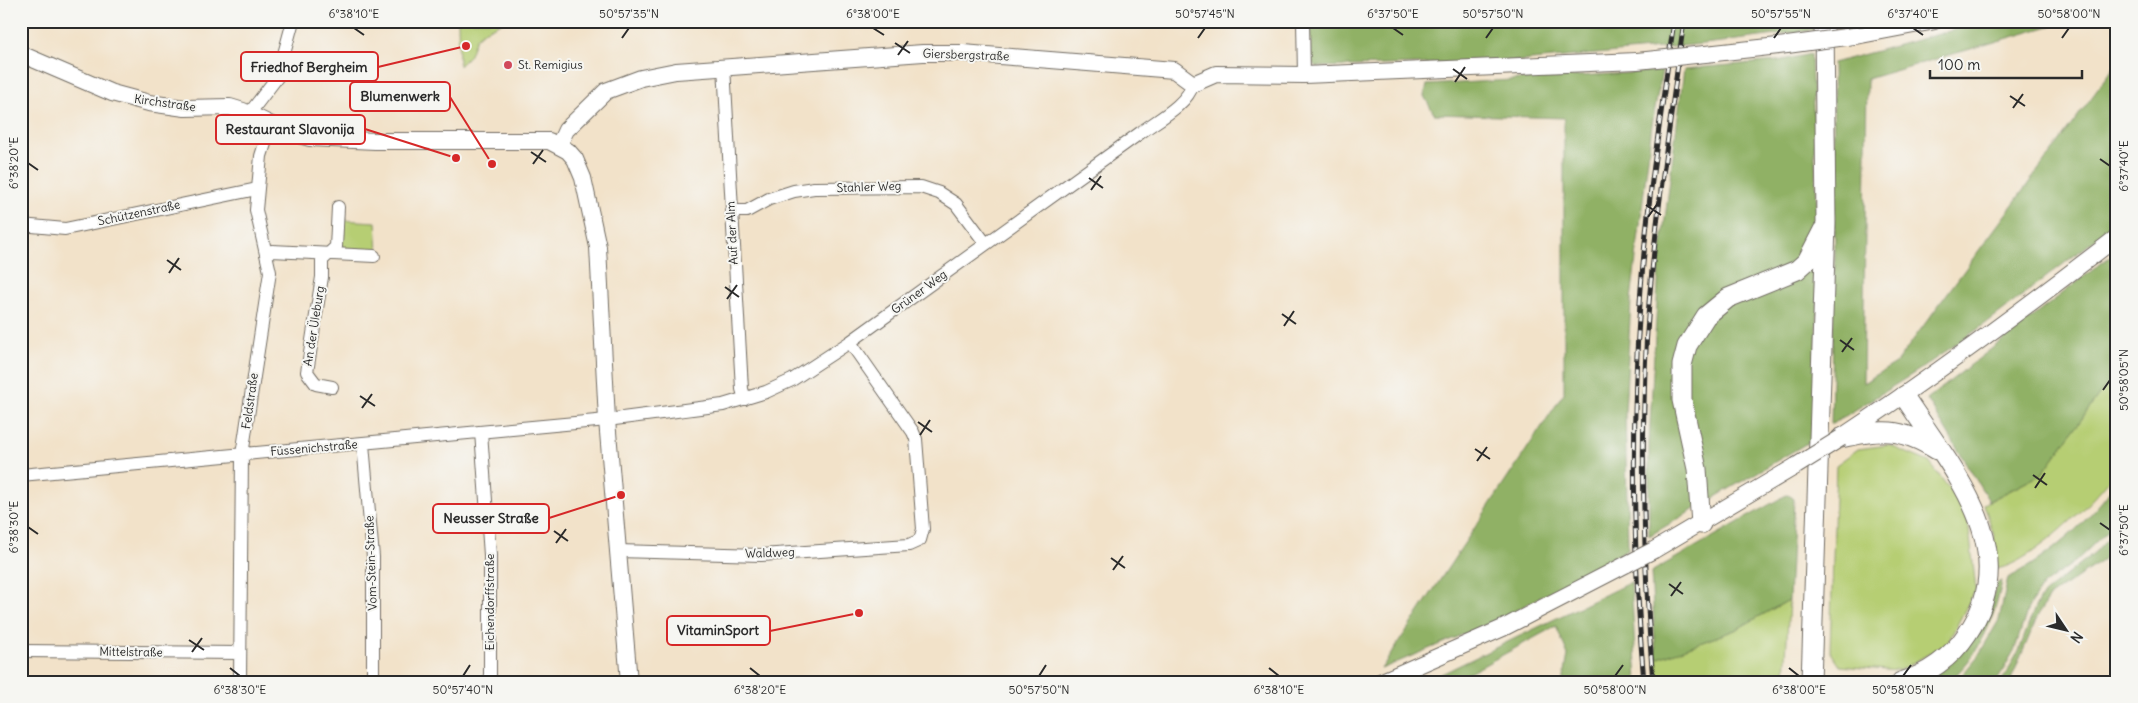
<svg xmlns="http://www.w3.org/2000/svg" width="2138" height="703" font-family="Delius,sans-serif">
<style>
.green{fill:#b6ce73;stroke:#707c4f}
.forest{fill:#90b165;stroke:#5e6e48}
.lines{fill:none;stroke-linecap:round;stroke-linejoin:round}
.street-casing{stroke:#716b62;stroke-width:14}
.secondary-casing{stroke:#716b62;stroke-width:18}
.primary-casing{stroke:#716b62;stroke-width:21}
.street{stroke:#fff;stroke-width:12}
.secondary{stroke:#fff;stroke-width:16}
.primary{stroke:#fff;stroke-width:19}
.rail-casing{stroke:#2b2b2b;stroke-width:5}
.rail{stroke:#f6f6f2;stroke-width:3;stroke-dasharray:9;stroke-linecap:butt}
.secondary-bridge-casing{stroke:#716b62;stroke-width:18;stroke-linecap:butt}
.secondary-bridge{stroke:#fff;stroke-width:16}
.ticks{fill:none;stroke:#2b2b2b;stroke-width:2}
.poi-dot{fill:#d1495b;stroke:#f6f6f2;stroke-width:2}
.labels{text-anchor:middle;stroke-width:4;stroke-linejoin:round;paint-order:stroke}
.street-label{font-size:12px;fill:#2b2b2b;stroke:#f6f6f2}
.poi-label{font-size:12px;fill:#2b2b2b;stroke:#f6f6f2;text-anchor:start}
.leader{fill:none;stroke:#d62828;stroke-width:2}
.callout-dot{fill:#d62828;stroke:#f6f6f2;stroke-width:2}
.callout{fill:#f6f6f2;stroke:#d62828;stroke-width:2}
.callout-label{font-size:14px;text-anchor:middle;font-weight:bold;fill:#2b2b2b}
.neatline{fill:none;stroke:#2b2b2b;stroke-width:2}
.ticks-label{font-size:12px;text-anchor:middle;fill:#2b2b2b}
</style>
<rect width="100%" height="100%" fill="#f6f6f2"/>
<filter id="ink" filterUnits="userSpaceOnUse"><feTurbulence type="fractalNoise" baseFrequency=".02" numOctaves="2"/><feDisplacementMap in="SourceGraphic" scale="10" xChannelSelector="R" yChannelSelector="G"/><feConvolveMatrix kernelMatrix="1 2 1 2 8 2 1 2 1" color-interpolation-filters="sRGB"/></filter>
<filter id="wash" filterUnits="userSpaceOnUse"><feTurbulence type="fractalNoise" baseFrequency=".0096" numOctaves="4" result="noise"/><feDisplacementMap in="SourceGraphic" scale="20" xChannelSelector="R" yChannelSelector="G"/><feGaussianBlur stdDeviation="1.12" result="paint"/><feColorMatrix in="noise" values="0 0 0 0 0 0 0 0 0 0 0 0 0 0 0 0 0 1.4 0 .05"/><feComposite in="paint" operator="in"/></filter>
<g filter="url(#wash)">
<rect width="100%" height="100%" fill="#f2e2c9"/>
<path class="green" d="M458,21h47l-21,10 -8,7 -6,17 -11,11z
M341,220l35,2 2,30 -38,-4z
M2117,370v100c-22,30 -83,92 -120,99l-3,-33 -10,-32 58,-30z
M1888,445l41,17 38,50 9,77 -29,55 -49,27 -58,-5 -10,-15 6,-186 22,-16z
M1789,600l-4,78 -15,4h-112l-2,-23 79,-29z"/>
<path class="forest" d="M1310,21h543l1,4 -141,18 -192,18 -205,6 -5,-6z
M1986,21h81l-200,58 -4,304 33,-20 221,-300v160l-132,101 -66,46 -88,55 4,-173 -2,-189z
M1811,54l8,205 -5,180 -165,97v-94l10,-176 25,-197 94,-8z
M1662,71l-10,53 -21,176 -6,112 3,137 -126,69 -121,51 183,-276v-275l-130,-4 -10,-18 3,-11z
M2117,251v119l-75,104 -53,27 -62,-102z
M2117,481v41l-41,39 -33,24 -15,23 -13,41 -19,33h-40l22,-26 21,-36 9,-42c40,-20 84,-59 109,-97z
M1788,494l6,5 -5,101 -54,30 -79,29 -5,-87z
M2117,528v16l-14,16 -53,36 -11,17 -29,69h-9l18,-31 16,-44 8,-13 52,-42z
M2002,581c-7,37 -23,76 -54,101h-22c38,-33 60,-46 70,-98z
M1631,582l6,100h-74l5,-27 -12,-29 -103,56h-28z"/>
</g>
<g filter="url(#ink)">
<g class="lines">
<defs>
<path id="street" d="M1303,21l1,54
M724,66l18,323 3,10
M249,114l29,-38 15,-55
M731,211h16l22,-12 25,-8 20,-3 107,-1 18,6 17,11 30,40
M21,225l44,4 192,-40
M266,253l6,-2 102,5
M332,387l-16,-3 -9,-12 15,-95v-17l14,-13 2,-40
M481,432l9,123v127
M363,444l10,113v125
M21,475l586,-55 116,-15 43,-13 26,-12 58,-38 290,-209c17,-13 47,-28 53,-49
M618,551l143,4 148,-10 11,-5 3,-11 -7,-90 -3,-7 -63,-90
M21,651l219,2
M240,682l2,-227 28,-183 -14,-62 5,-54 10,-31"/>
<path id="secondary" d="M1861,35l74,-14
M1715,53l72,-8
M21,54l91,39 37,10 36,5 45,-1 13,4 41,20 26,7 65,3h174l19,10 7,8 8,19 15,69 9,173 22,262
M559,145l7,-15 40,-39 35,-13 35,-7 247,-18h40l211,17 19,14 23,-10 88,1 333,-14
M1843,436c94,-62 185,-130 274,-199
M1654,550l142,-84
M1380,682l123,-54 124,-64"/>
<path id="primary" d="M1841,438c41,-9 59,-11 96,12
M1701,524l-4,-55 -15,-69v-35l5,-19 19,-30 22,-18 69,-28 10,-9 16,-31
M1811,682l15,-458 -2,-203
M1901,682c26,-7 51,-25 66,-48 59,-85 -18,-168 -63,-238"/>
</defs>
<use href="#street" class="street-casing"/>
<use href="#secondary" class="secondary-casing"/>
<use href="#primary" class="primary-casing"/>
<use href="#street" class="street"/>
<use href="#secondary" class="secondary"/>
<use href="#primary" class="primary"/>
<defs>
<path id="rail" d="M1644,682c-11,-126 -13,-252 -4,-379 6,-94 21,-188 34,-282
M1653,682c-10,-126 -14,-253 -4,-379 8,-94 22,-188 35,-282"/>
</defs>
<use href="#rail" class="rail-casing"/>
<use href="#rail" class="rail"/>
<defs>
<path id="secondary-bridge" d="M1787,45l74,-10
M1637,61l78,-8
M1796,466l45,-28
M1627,564l27,-14"/>
</defs>
<use href="#secondary-bridge" class="secondary-bridge-casing"/>
<use href="#secondary-bridge" class="secondary-bridge"/>
</g>
</g>
<path class="ticks" d="M354,28l10,7M873,28l11,7M1393,28l10,7M1913,28l10,7M622,38l7,-10M1198,38l7,-10M1486,38l7,-10M1774,38l7,-10M2062,38l7,-10M895,43l15,10M898,55l10,-14M1453,69l14,10M1455,82l10,-15M2010,96l15,10M2013,108l10,-14M531,152l15,10M2100,159l10,7M28,163l10,7M533,164l10,-14M1089,178l14,10M1091,190l10,-14M1646,205l15,10M1648,217l10,-14M167,260l14,10M169,273l10,-15M725,287l14,10M727,299l10,-14M1282,314l14,10M1284,326l10,-15M1840,340l14,10M1842,352l10,-14M2103,390l7,-10M360,396l15,10M362,408l10,-14M918,422l14,10M920,435l10,-15M1475,449l15,10M1477,461l10,-14M2033,475l14,10M2035,488l10,-15M2100,523l10,7M28,527l10,7M554,531l14,10M556,543l10,-14M1111,558l14,10M1113,570l10,-14M1669,584l14,10M1671,596l10,-14M189,640l15,10M192,652l10,-14M230,668l10,8M750,668l10,8M1269,668l10,8M1789,668l10,8M463,676l7,-11M1039,676l7,-11M1615,676l8,-11M1903,676l8,-11"/>
<circle class="poi-dot" cx="508" cy="65" r="5"/>
<g class="labels">
<g class="street-label">
<text transform="translate(966 55) rotate(2)" y="4">Giersbergstraße</text>
<text transform="translate(165 103) rotate(8)" y="4">Kirchstraße</text>
<text transform="translate(869 187) rotate(-2)" y="4">Stahler Weg</text>
<text transform="translate(139 213) rotate(-12)" y="4">Schützenstraße</text>
<text transform="translate(732 233) rotate(-93)" y="4">Auf der Alm</text>
<text transform="translate(919 292) rotate(-36)" y="4">Grüner Weg</text>
<text transform="translate(314 326) rotate(-81)" y="4">An der Üleburg</text>
<text transform="translate(250 401) rotate(-82)" y="4">Feldstraße</text>
<text transform="translate(314 448) rotate(-5)" y="4">Füssenichstraße</text>
<text transform="translate(770 553) rotate(-2)" y="4">Waldweg</text>
<text transform="translate(371 563) rotate(-92)" y="4">Vom-Stein-Straße</text>
<text transform="translate(490 602) rotate(-90)" y="4">Eichendorffstraße</text>
<text transform="translate(131 652) rotate(1)" y="4">Mittelstraße</text>
</g>
<g class="poi-label">
<text x="518" y="69">St. Remigius</text>
</g>
</g>
<path class="leader" d="M466 46L378 67M492 164L450 97M456 158L365 129M621 495L549 518M859 613L770 631"/>
<g class="callout-dot">
<circle cx="466" cy="46" r="5"/>
<circle cx="492" cy="164" r="5"/>
<circle cx="456" cy="158" r="5"/>
<circle cx="621" cy="495" r="5"/>
<circle cx="859" cy="613" r="5"/>
</g>
<g class="callout">
<rect x="241" y="52" width="137" height="29" rx="5"/>
<rect x="350" y="82" width="100" height="29" rx="5"/>
<rect x="216" y="115" width="149" height="29" rx="5"/>
<rect x="433" y="504" width="116" height="29" rx="5"/>
<rect x="667" y="616" width="103" height="29" rx="5"/>
</g>
<g class="callout-label">
<text x="309" y="72">Friedhof Bergheim</text>
<text x="400" y="101">Blumenwerk</text>
<text x="290" y="134">Restaurant Slavonija</text>
<text x="491" y="523">Neusser Straße</text>
<text x="718" y="635">VitaminSport</text>
</g>
<rect width="2138" height="703" fill="none" stroke="#f6f6f2" stroke-width="55"/>
<g transform="translate(2066 630) rotate(125)" stroke="#f6f6f2" stroke-width="4" paint-order="stroke">
<path d="M0-4L9 19L0 12L-9 19Z" fill="#2b2b2b"/>
<text y="-8" font-size="14" font-weight="bold" text-anchor="middle" fill="#2b2b2b">N</text>
</g>
<path d="M1930 70v8h152v-8" fill="none" stroke="#2b2b2b" stroke-width="2.5"/>
<text x="1938" y="70" font-size="15" fill="#2b2b2b" stroke="#f6f6f2" stroke-width="4" paint-order="stroke">100 m</text>
<rect x="28" y="28" width="2082" height="648" class="neatline"/>
<g class="ticks-label">
<text x="354" y="18">6°38'10"E</text>
<text x="629" y="18">50°57'35"N</text>
<text x="873" y="18">6°38'00"E</text>
<text x="1205" y="18">50°57'45"N</text>
<text x="1393" y="18">6°37'50"E</text>
<text x="1493" y="18">50°57'50"N</text>
<text x="1781" y="18">50°57'55"N</text>
<text x="1913" y="18">6°37'40"E</text>
<text x="2069" y="18">50°58'00"N</text>
<text transform="translate(14 163) rotate(-90)" y="4">6°38'20"E</text>
<text transform="translate(2124 166) rotate(-90)" y="4">6°37'40"E</text>
<text transform="translate(2124 380) rotate(-90)" y="4">50°58'05"N</text>
<text transform="translate(14 527) rotate(-90)" y="4">6°38'30"E</text>
<text transform="translate(2124 530) rotate(-90)" y="4">6°37'50"E</text>
<text x="240" y="694">6°38'30"E</text>
<text x="463" y="694">50°57'40"N</text>
<text x="760" y="694">6°38'20"E</text>
<text x="1039" y="694">50°57'50"N</text>
<text x="1279" y="694">6°38'10"E</text>
<text x="1615" y="694">50°58'00"N</text>
<text x="1799" y="694">6°38'00"E</text>
<text x="1903" y="694">50°58'05"N</text>
</g>
</svg>
